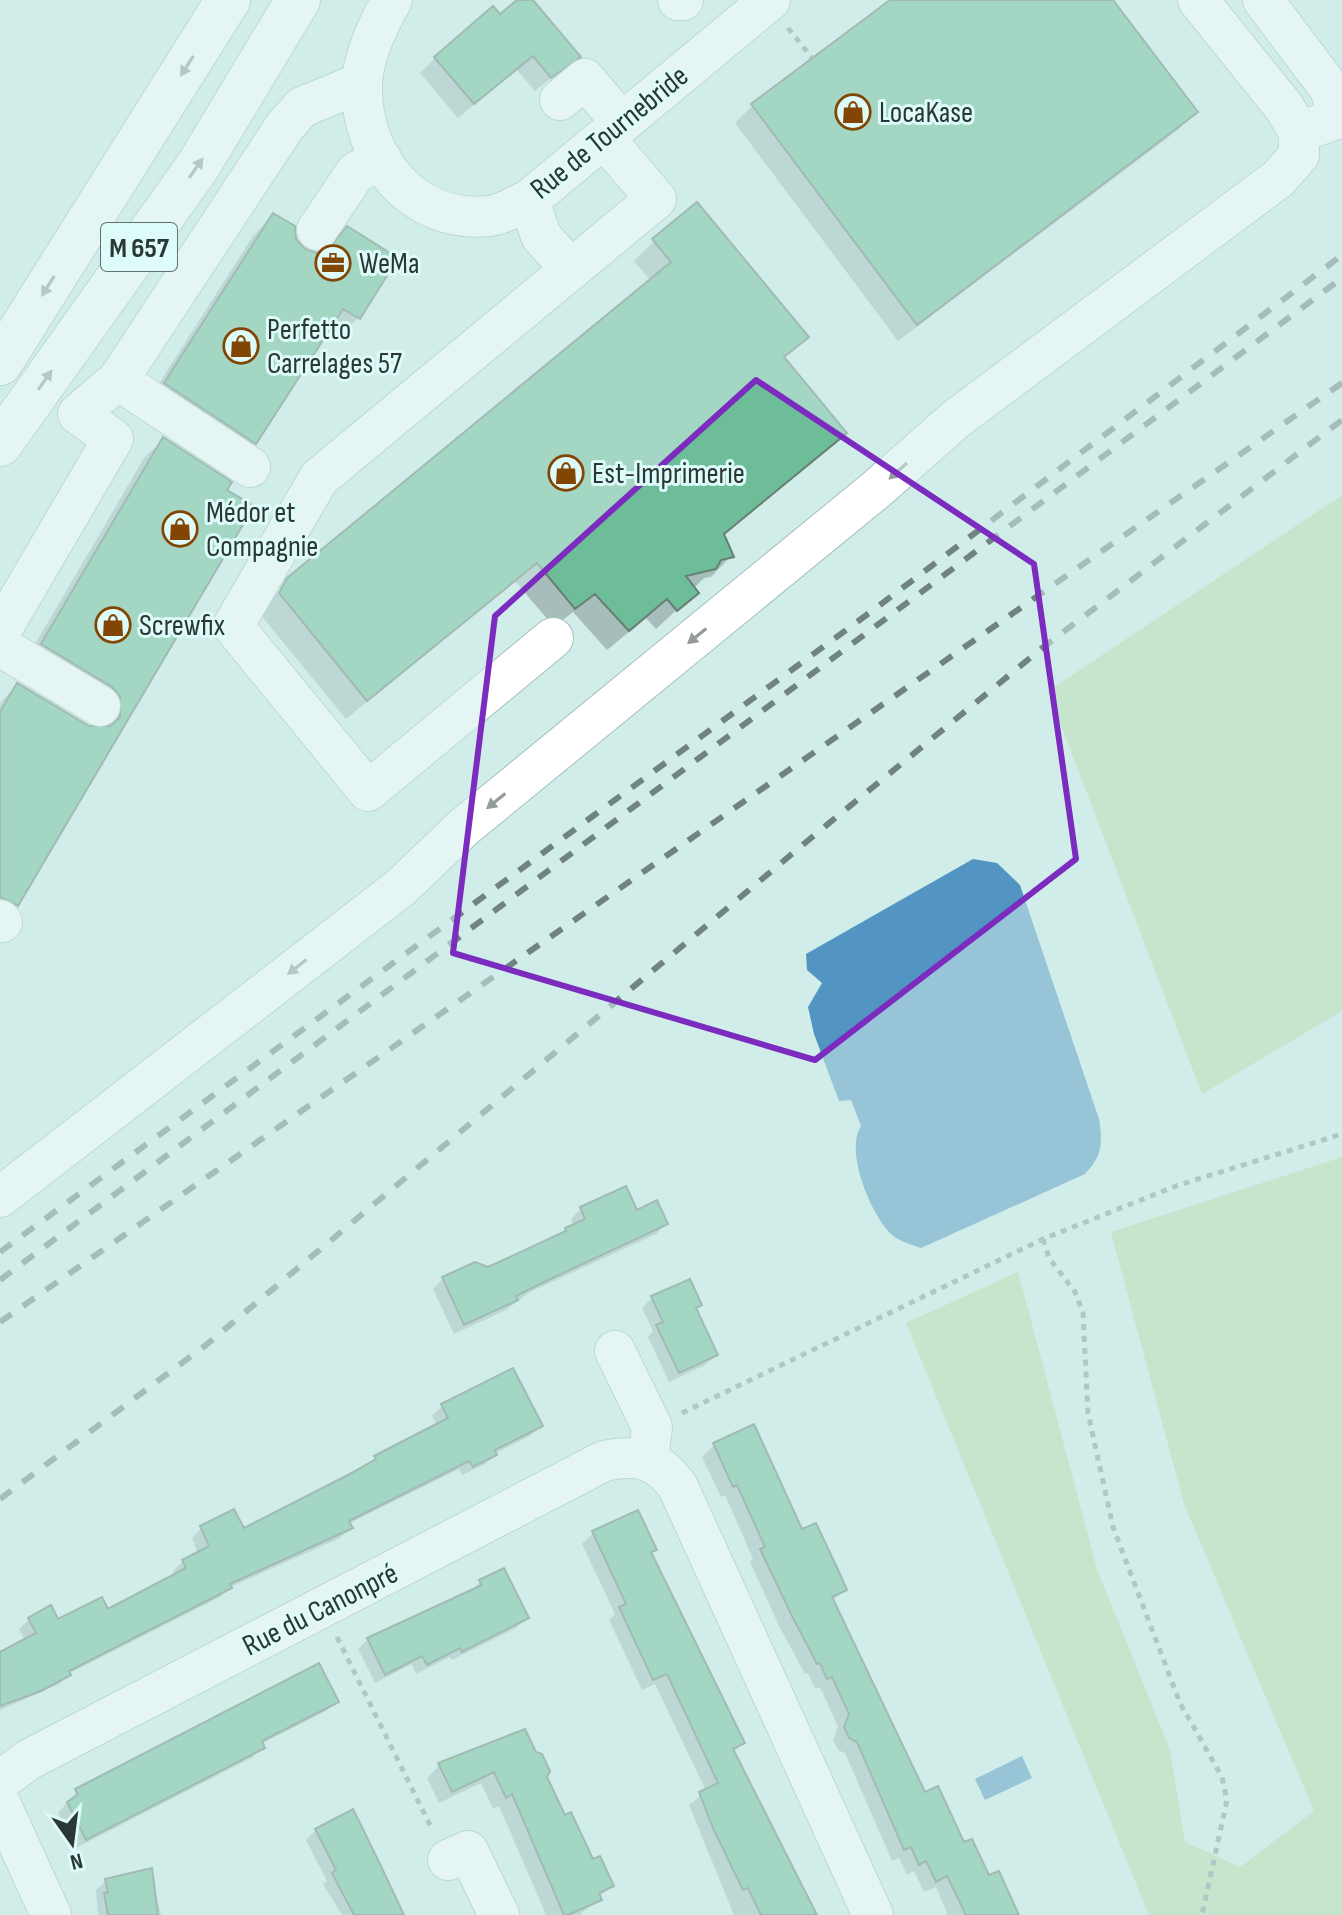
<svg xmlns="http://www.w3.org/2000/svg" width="1342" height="1915" font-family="'Sofia Sans Condensed',sans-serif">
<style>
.green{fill:#b8dba9}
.water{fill:#5294c2}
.shadow{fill:#0003}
.building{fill:#6dbd98;stroke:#697e73;stroke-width:2}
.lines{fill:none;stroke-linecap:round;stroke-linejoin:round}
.minor-casing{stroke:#a5c1be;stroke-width:42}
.major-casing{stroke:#a5c1be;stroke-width:46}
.path{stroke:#869c99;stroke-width:5;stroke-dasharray:6 6;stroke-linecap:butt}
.minor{stroke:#fff;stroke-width:40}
.major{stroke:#fff;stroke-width:44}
.rail{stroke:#708381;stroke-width:6;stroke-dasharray:14 14;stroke-linecap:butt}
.oneway{fill:#959b9a}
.marked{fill:none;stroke:#7b2cbf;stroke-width:6;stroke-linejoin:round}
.labels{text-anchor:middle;stroke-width:6;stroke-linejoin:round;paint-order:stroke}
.shield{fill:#ddfbf8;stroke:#607270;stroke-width:2}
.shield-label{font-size:28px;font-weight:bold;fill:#2b3736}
.poi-label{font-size:30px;fill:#2b3736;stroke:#ddfbf8;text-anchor:start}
.street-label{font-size:30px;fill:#2b3736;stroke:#ddfbf8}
</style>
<rect width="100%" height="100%" fill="#d0edea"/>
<path class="green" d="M1342,495v516l-140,83 -154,-403z
M1342,1157v758h-193l-243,-592 112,-51 79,297 73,181 15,92 55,25 74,-56 -130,-307 -73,-272z"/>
<path class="water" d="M973,859l24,4 23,22 79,234c4,25 3,37 -14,55l-164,74c-11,-4 -26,-8 -33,-17 -19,-22 -43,-80 -27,-105l-10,-26 -12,1 -25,-67 -6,-27 14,-24 -15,-13 -1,-16z
M1022,1756l10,22 -47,22 -10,-21z"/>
<path class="shadow" d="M520,0h11l47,56 -43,35 -19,-22 -58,49 -38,-45 15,-15z
M893,0h217l85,112 -17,18 -280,211 -163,-218 17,-17z
M273,215l31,36 20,2 24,-24 48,30 -38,59 -20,20 -12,-7 -71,111 -20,21 -89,-59 107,-168z
M654,241l152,96 -23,22 61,74 -121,103 8,20 -20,21 -7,1 -11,11 3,3 -40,37 -10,-11 -39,32 -34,-38 -19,15 -39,-46 -169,138 -86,-105 8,-13 383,-320 -17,-20z
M163,440l61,51 28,16 -236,397 -16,17v-218l17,-18 71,43h14l1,-13 -79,-52 120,-205z
M581,1209l85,15 -10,10 -126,58 -24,18 -52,24 -21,-45 10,-10 45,-10 71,-33 15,-10 -3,-7z
M652,1298l48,7 -6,5 21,45 -10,10 -36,17 -21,-45 5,-6 -11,-23z
M442,1406l98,20 -10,10 -36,18 -9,10 -23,11 -3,-6 -111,55 2,4 -10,10 -112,50 -8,9 -152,77 -9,10 -59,26v-55l25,-14 -6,-12 10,-10 28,3 50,-10 69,-36 -3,-5 10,-10 15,-7 -6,-16 10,-10 41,3 194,-106 -5,-9z
M714,1445l87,87 44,57 -13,13 92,192 93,121h-69l-12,-28 -12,5 -10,-21 -7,4 -8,-17 -7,3 -47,-108 -7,-3 -5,-10 5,-13 -18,-40 -5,2 -7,-16 -3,1 -25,-46 -30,-66 3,-3 -28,-64 -4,2 -19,-40z
M593,1533l61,16 -4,5 93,189 -10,10 84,162h-83l-45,-110 17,-14 -51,-107 -13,6 -33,-70 6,-6 -33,-70z
M480,1582l46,36 -10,10 -64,32 -2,-3 -34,17 -4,-10 -37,19 -17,-34 10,-10 102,-47z
M336,1701l-10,10 -65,33 -8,13 -177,91 -18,-35 19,-22z
M440,1765l105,13 19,40 47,68 -31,29h-34l-47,-109 -6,3 -12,-26 -42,20 -12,-25z
M316,1830l86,85h-60l-19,-31 4,-3 -21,-41z
M150,1870l11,45h-63l-2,-25 10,-9z"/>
<path class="building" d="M517,0h16l48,57 -30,21 -18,-22 -59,48 -40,-47 59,-51 7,8z
M890,0h223l85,112 -281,213 -166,-221z
M697,202l112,135 -25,20 63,76 -123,101 10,23 -13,3 -5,9 -30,7 13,17 -22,18 -10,-12 -38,32 -34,-37 -20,15 -38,-46 -170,138 -88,-108 8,-15 384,-316 -19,-23z
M273,213l22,13 1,13 9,10 11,4 12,-3 19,-24 51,32 -38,61 -17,-10 -87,135 -92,-61z
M163,437l69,45 -5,8 27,16 -236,400 -18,-9v-185l17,-29 72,43h21l10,-9v-21l-8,-9 -71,-43z
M626,1186l11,24 20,-10 11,24 -126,59 -26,13 2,4 -54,25 -22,-48 33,-15 13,5 78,-36 -1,-3 20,-9 -5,-12z
M690,1279l12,26 -6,3 22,47 -39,18 -23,-48 7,-3 -12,-26z
M513,1368l30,58 -48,24 2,5 -24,12 -4,-6 -120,60 4,7 -123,56 2,4 -163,83 2,4 -30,16 -41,15v-54l36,-19 -8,-15 23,-13 7,14 44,-22 6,12 78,-41 -4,-8 27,-14 -9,-20 34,-17 10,19 104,-53 28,-16 -2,-3 74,-38 -7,-14z
M754,1424l48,105 14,-6 24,51 7,16 -15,7 93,195 13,-6 26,56 8,-3 17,36 10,-4 20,44h-53l-19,-39 -11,6 -10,-21 -7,4 -8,-18 -7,3 -47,-108 -8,-4 -5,-11 5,-13 -17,-37 -5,2 -7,-16 -3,1 -25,-48 -32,-67 5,-2 -28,-62 -4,2 -20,-44z
M638,1510l19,40 -6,2 94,191 -12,6 84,166h-56l-13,-27 -5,2 -30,-62 -14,-36 19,-9 -51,-109 -14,6 -34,-73 7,-3 -34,-73z
M504,1568l25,50 -67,34 -2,-4 -33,17 -5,-9 -37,19 -18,-37 115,-53 -3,-5z
M319,1663l20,39 -77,39 3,7 -179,92 -19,-38 11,-7 -3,-6z
M525,1729l11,23 6,2 8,17 -3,6 18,38 6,-3 22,47 7,-3 14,30 -15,7 3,7 -34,15h-4l-52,-121 -6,4 -12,-26 -42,20 -14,-29z
M353,1809l26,53 25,53h-50l-22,-42 4,-3 -21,-41z
M152,1868l6,47h-50l-4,-22 4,-1 -3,-13z"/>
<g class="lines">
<defs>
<path id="minor" d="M392,0c-13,23 -30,58 -30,86 -1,72 50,138 127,130 13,-1 28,-11 40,-16l241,-200
M678,0h5
M1263,0l67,89 9,29 -40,14
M560,100l25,-21 37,44
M529,200l12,36 30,34
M317,230l39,-58 26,-12
M118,380l132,87
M0,632l113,-193 -35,-25 40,-34 167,-254 17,-19 59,-24
M553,638l-185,153 -135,-165 86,-148 337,-279 -52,-61
M0,646l100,60
M0,920l2,2
M0,1197l400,-309 64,-61 414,-339 78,-69 323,-241 20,-23v-23l-15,-25 -86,-107
M615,1351l37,76 -4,32
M0,1781l28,-21 576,-299c33,-7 54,-3 74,26l195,428
M0,1803l51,112
M448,1860l20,-9 31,64"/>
<path id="major" d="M0,363l228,-363
M0,444l198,-278 100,-166"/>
</defs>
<use href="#minor" class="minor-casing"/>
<use href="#major" class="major-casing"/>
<path class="path" d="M788,28l24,30
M1043,1239l6,19 26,34 8,21 5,100 25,114 67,176 42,74 5,23 -25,115
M682,1413l361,-174 133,-53 166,-52
M337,1637l95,192"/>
<use href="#minor" class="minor"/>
<use href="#major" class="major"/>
<path class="rail" d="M0,1252l876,-644 466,-353
M0,1280l1342,-1002
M0,1322l1342,-939
M0,1499l206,-154 605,-507 230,-189 301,-229"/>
</g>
<defs><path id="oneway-solid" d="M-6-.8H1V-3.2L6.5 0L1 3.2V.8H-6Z" transform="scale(2)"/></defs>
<g class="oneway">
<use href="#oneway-solid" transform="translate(187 66) rotate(122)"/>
<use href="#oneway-solid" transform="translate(196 168) rotate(-55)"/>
<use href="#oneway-solid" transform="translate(48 286) rotate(122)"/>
<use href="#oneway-solid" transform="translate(45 380) rotate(-55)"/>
<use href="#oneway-solid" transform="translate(898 471) rotate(138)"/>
<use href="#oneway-solid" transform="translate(697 636) rotate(141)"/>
<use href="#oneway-solid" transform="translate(496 801) rotate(141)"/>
<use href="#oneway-solid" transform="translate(297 967) rotate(142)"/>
</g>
<path d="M0 0H1342V1915H0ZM756,380l278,184 42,295 -261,201 -362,-107 42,-337z" fill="#d0edea" fill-opacity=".55" fill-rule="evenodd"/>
<path class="marked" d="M756,380l278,184 42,295 -261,201 -362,-107 42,-337z"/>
<defs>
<symbol id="shop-ring" viewBox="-11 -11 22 22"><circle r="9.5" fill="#ddfbf8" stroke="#834503" stroke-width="1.5"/><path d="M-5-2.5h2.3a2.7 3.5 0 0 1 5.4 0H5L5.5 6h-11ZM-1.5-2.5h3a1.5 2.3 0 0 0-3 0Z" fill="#834503"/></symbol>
<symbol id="office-ring" viewBox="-11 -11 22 22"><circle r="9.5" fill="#ddfbf8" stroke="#834503" stroke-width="1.5"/><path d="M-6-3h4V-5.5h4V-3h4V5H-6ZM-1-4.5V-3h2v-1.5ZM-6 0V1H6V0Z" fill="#834503"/></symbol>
</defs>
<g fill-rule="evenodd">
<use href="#shop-ring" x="833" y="92" width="40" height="40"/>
<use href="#office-ring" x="313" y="243" width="40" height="40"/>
<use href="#shop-ring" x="221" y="326" width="40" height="40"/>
<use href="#shop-ring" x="546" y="453" width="40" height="40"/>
<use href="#shop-ring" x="160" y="509" width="40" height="40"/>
<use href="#shop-ring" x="93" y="605" width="40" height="40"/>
</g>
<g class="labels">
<rect class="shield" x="101" y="223" width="76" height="48" rx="6"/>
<g class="shield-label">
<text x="139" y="257">M 657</text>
</g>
<g class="poi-label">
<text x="879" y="122">LocaKase</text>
<text x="359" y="273">WeMa</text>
<text x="267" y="339">Perfetto<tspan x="267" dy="34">Carrelages 57</tspan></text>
<text x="592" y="483">Est-Imprimerie</text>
<text x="206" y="522">Médor et<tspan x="206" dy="34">Compagnie</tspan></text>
<text x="139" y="635">Screwfix</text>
</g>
<g class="street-label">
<text transform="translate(609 132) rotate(-39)" y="10">Rue de Tournebride</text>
<text transform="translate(320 1609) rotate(-27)" y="10">Rue du Canonpré</text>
</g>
</g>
<g transform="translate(72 1843) rotate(166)" stroke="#ddfbf8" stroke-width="6" paint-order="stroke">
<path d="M0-6L14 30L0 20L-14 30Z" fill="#2b3736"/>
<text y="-12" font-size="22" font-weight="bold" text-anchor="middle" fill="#2b3736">N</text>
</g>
</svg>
